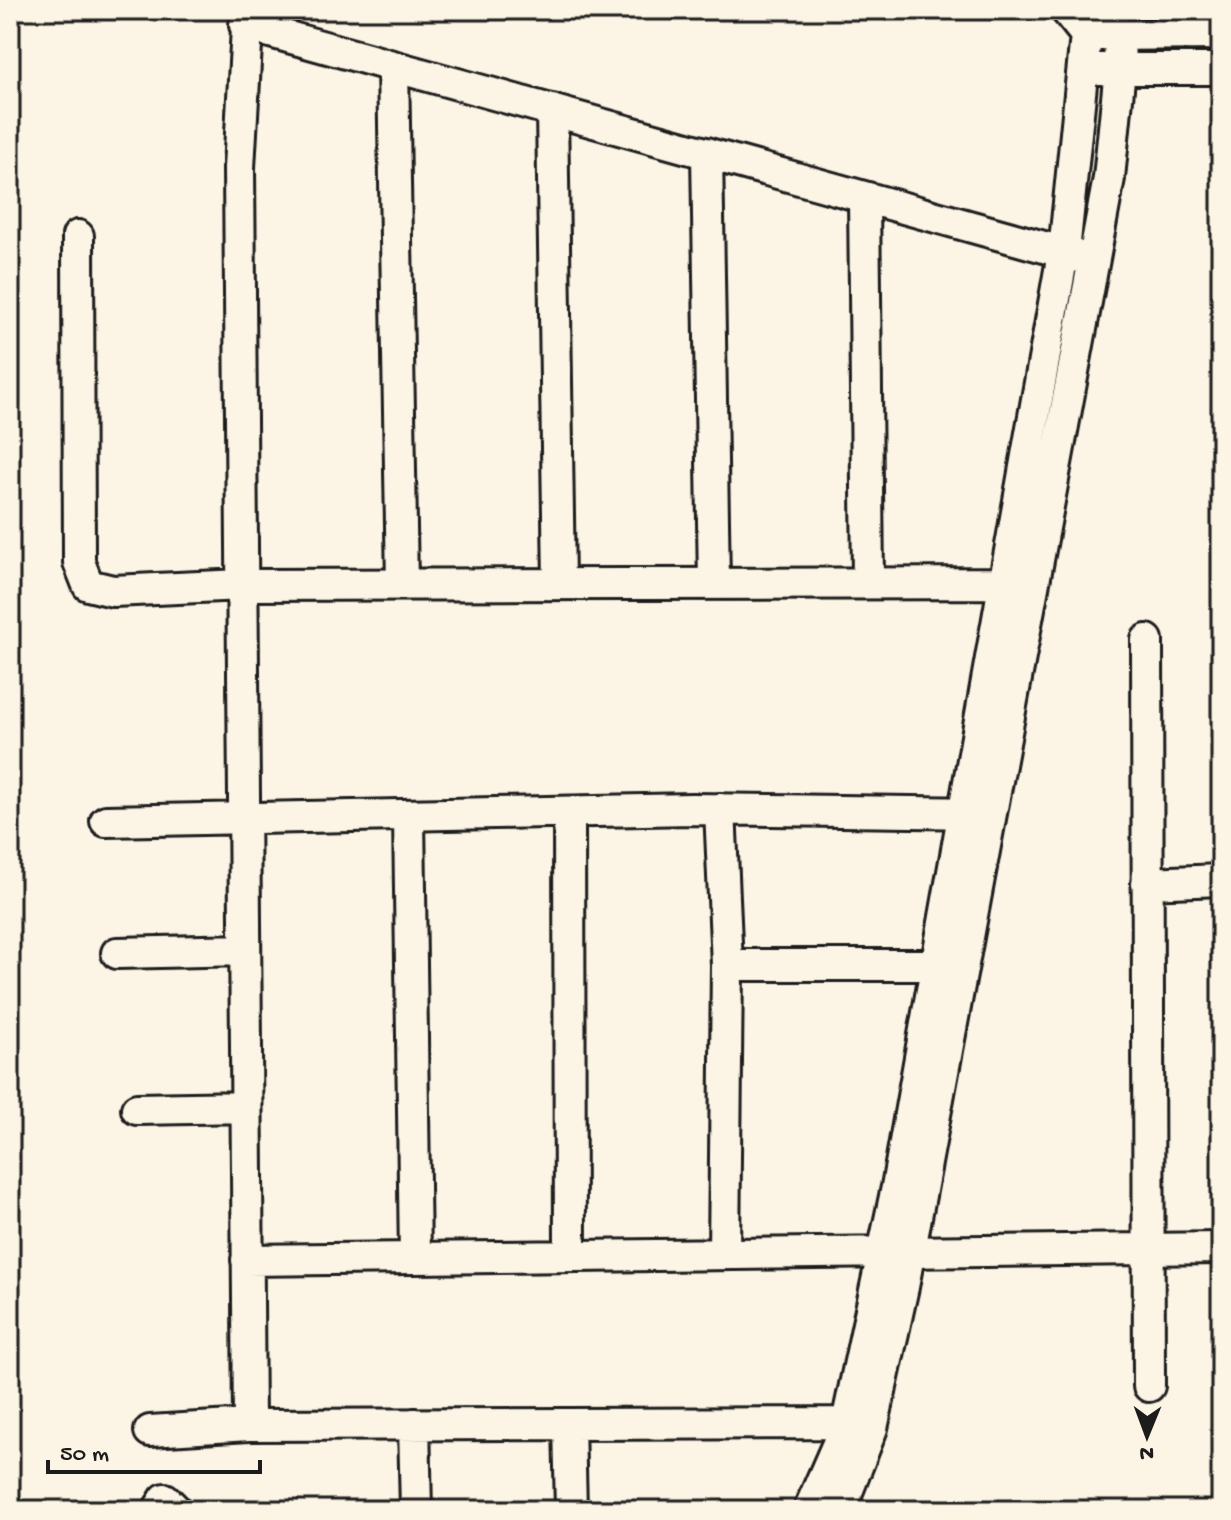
<svg xmlns="http://www.w3.org/2000/svg" width="1231" height="1520" font-family="'Gochi Hand',sans-serif">
<style>
.lines{fill:none;stroke-linecap:round;stroke-linejoin:round}
.minor-casing{stroke:#1c1c1c;stroke-width:36}
.minor{stroke:#fcf5e5;stroke-width:30}
</style>
<rect width="100%" height="100%" fill="#fcf5e5"/>
<filter id="ink" filterUnits="userSpaceOnUse"><feTurbulence type="fractalNoise" baseFrequency=".0125" numOctaves="2"/><feDisplacementMap in="SourceGraphic" scale="16" xChannelSelector="R" yChannelSelector="G"/><feConvolveMatrix kernelMatrix="1 2 1 2 8 2 1 2 1" color-interpolation-filters="sRGB"/></filter>
<g filter="url(#ink)">
<g class="lines">
<defs>
<path id="minor" d="M248,10l-9,158 10,1257
M245,25l835,232
M1099,35l122,-1
M393,66l9,518
M1099,69h122
M552,110l7,473
M707,153l7,430
M864,197l4,385
M78,236l1,326 9,23 25,6 129,-6 782,-2
M1147,640l2,746
M720,809l7,156 -3,289
M569,812l1,444
M409,816l6,442
M106,821l586,-12 289,4
M1147,883l74,-3
M117,953l128,-3
M727,965h210l19,5
M137,1109l109,-2
M247,1260l974,-12
M414,1424l2,86
M569,1424l2,86
M150,1431l99,-6 598,-2 17,4
M158,1510l7,-11 11,11
M809,1510l38,-87 50,-236 168,-945 21,-207 -20,-25
M840,1510l32,-82 31,-141 206,-1109 11,-109 -1,-35 -17,-24"/>
</defs>
<use href="#minor" class="minor-casing"/>
<use href="#minor" class="minor"/>
</g>
</g>
<rect width="1231" height="1520" fill="none" stroke="#fcf5e5" stroke-width="40"/>
<rect x="20" y="20" width="1191" height="1480" fill="none" stroke="#1c1c1c" stroke-width="3" filter="url(#ink)"/>
<g transform="translate(1147 1436) rotate(181)" stroke="#fcf5e5" stroke-width="6" paint-order="stroke">
<path d="M0-6L14 30L0 20L-14 30Z" fill="#1c1c1c"/>
<text y="-12" font-size="22" font-weight="bold" text-anchor="middle" fill="#1c1c1c">N</text>
</g>
<path d="M48 1460v12h212v-12" fill="none" stroke="#1c1c1c" stroke-width="4"/>
<text x="60" y="1460" font-size="24" fill="#1c1c1c" stroke="#fcf5e5" stroke-width="6" paint-order="stroke">50 m</text>
</svg>
